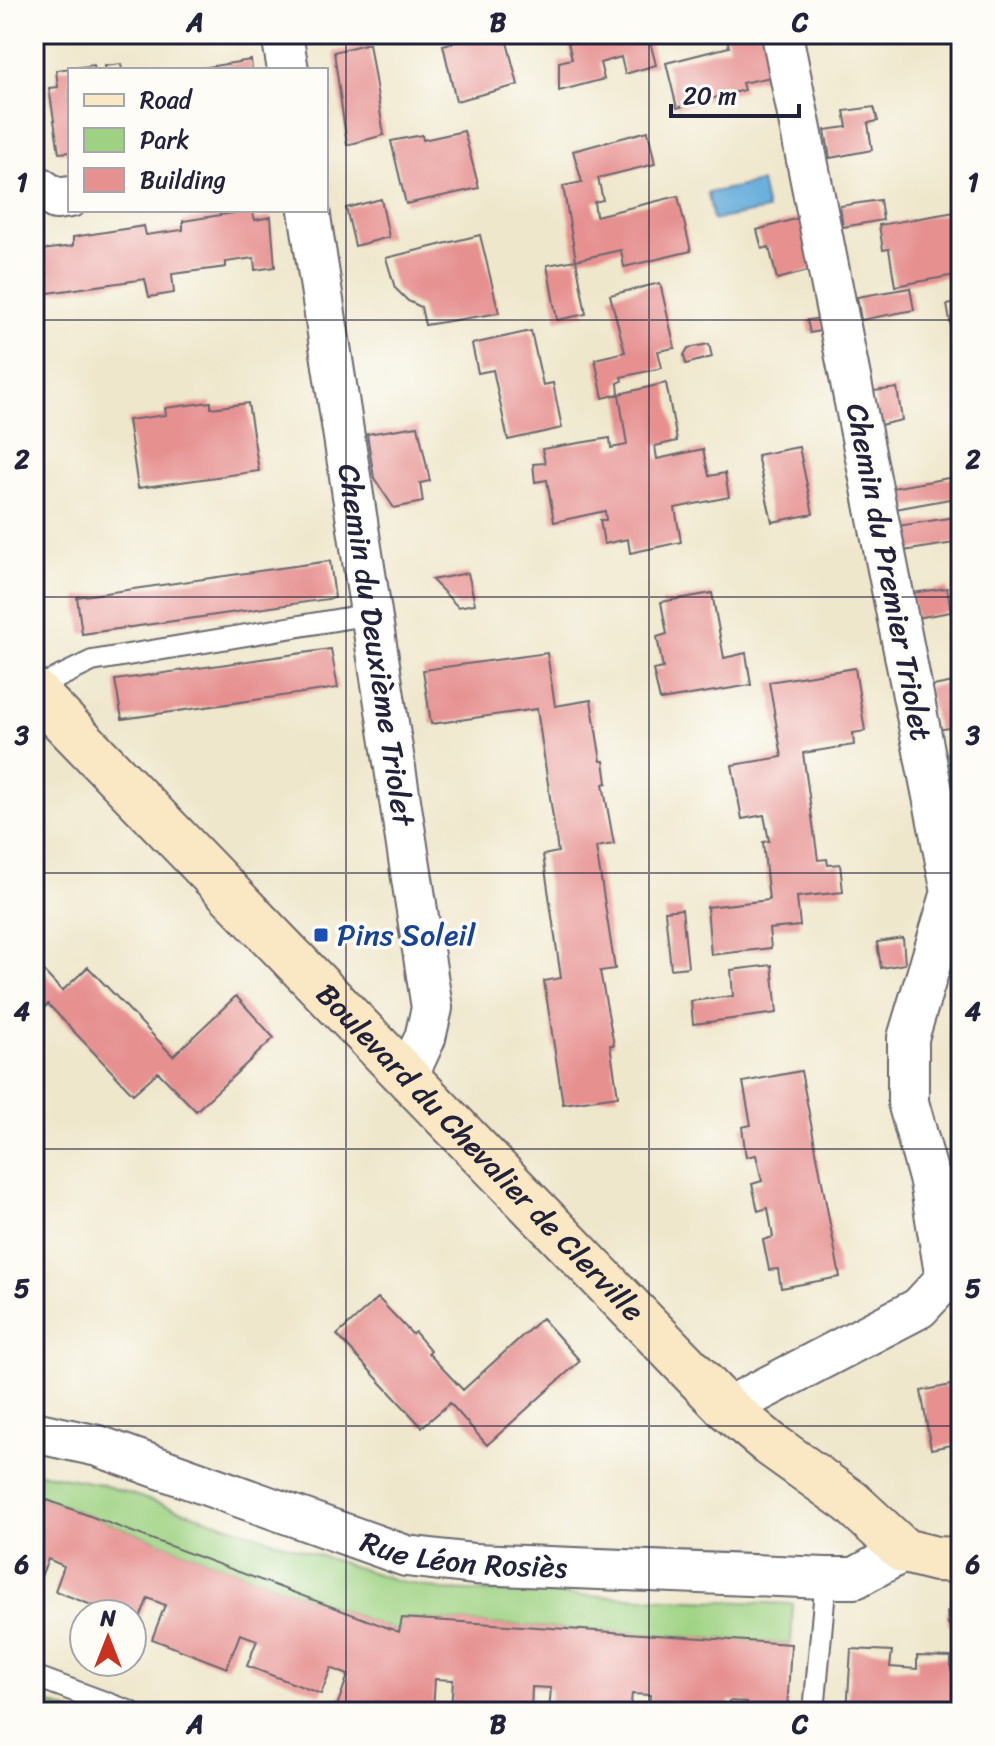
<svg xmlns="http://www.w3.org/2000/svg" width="995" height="1746" font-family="Sriracha,sans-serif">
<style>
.green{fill:#9ed282;stroke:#607a5e;stroke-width:2}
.water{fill:#63abda;stroke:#42668a;stroke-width:2}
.building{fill:#e69090}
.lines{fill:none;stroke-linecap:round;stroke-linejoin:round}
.lane-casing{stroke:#6a676e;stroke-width:24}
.street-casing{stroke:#6a676e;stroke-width:44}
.secondary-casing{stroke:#6a676e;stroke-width:48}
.lane{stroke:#fff;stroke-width:20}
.street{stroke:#fff;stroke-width:40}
.secondary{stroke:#fae7c3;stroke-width:44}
.grid{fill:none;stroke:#22223b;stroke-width:2;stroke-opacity:0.55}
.transit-dot{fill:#1a4fb4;stroke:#fdfcf7;stroke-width:3}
.labels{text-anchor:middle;stroke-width:7;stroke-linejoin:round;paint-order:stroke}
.street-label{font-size:30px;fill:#22223b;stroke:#fdfcf7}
.transit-label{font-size:30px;fill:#164399;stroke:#fdfcf7;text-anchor:start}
.neatline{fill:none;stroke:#22223b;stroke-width:3}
.grid-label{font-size:26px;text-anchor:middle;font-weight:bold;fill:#22223b}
</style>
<rect width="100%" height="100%" fill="#fdfcf7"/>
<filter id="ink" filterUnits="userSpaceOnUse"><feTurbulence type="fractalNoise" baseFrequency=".0125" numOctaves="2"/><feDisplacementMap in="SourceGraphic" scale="16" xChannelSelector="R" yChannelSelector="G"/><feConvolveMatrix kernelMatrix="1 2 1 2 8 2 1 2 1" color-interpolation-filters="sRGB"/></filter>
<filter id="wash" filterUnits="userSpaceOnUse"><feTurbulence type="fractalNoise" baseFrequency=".006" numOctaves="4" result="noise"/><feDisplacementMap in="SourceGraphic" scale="32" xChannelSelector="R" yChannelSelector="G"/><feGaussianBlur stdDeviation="1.8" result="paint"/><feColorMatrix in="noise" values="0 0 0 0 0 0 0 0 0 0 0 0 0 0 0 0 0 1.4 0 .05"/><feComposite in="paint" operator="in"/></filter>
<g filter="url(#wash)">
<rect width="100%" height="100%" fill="#efe7cc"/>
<path class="green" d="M34,1472l66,12 295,96 47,10 351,14 -2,40 -388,-26 -4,14 -365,-137z
M34,1698l39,14h-37z"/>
<path class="water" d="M761,182l6,28 -54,10 -5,-27z"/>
<g id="blocks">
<path class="building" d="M199,34h40l1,4 -39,5z
M487,34h18l13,51 -62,16 -13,-56z
M566,34h82l8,31 -31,9 -4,-17 -21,6 4,16 -45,12v-29l13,-3z
M726,34h42l8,42 -34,7 2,7 -67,18 -11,-45 63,-16z
M369,43l15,92 -37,10 -13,-93z
M251,60l1,10h-51v-2z
M121,64l1,6h-17v-4z
M94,65l1,5h-25v82l-11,1 -10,-65 9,-1 -2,-17z
M874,107l4,14 -10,2 4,27 -42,8 -5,-28 22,-3 -3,-16z
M464,131l15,57 -73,16 -15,-63 31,-6 1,5z
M648,131l7,33 -57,14 5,22 -9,2 2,14 82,-20 13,55 -67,16 -3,-17 -45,10 -13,-74 19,-4 -9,-31z
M381,199l8,38 -34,9 -9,-38z
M880,200l3,20 -40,7 -3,-21z
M252,210l3,10 16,-3 4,50 -20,3 -1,-12 -28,4v5l-54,7 2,19 -25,4 -4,-18 -111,16v-44l39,-5v-9l71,-11 2,9 37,-5v-9z
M961,211v63l-66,12 -6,-37 -6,1 -4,-25z
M802,217l10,53 -35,9 -8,-32 -7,2 -5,-19z
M480,235l19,78 -74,12 -4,-18 -13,-6 -13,-13 -9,-30z
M576,260l10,54 -29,6 -10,-55z
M660,283l15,65 -17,3 4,17 -41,9 1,4 -4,2 1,11 -16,4 -8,-39 30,-7 -15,-57z
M910,288l4,22 -53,10 -4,-23z
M961,302v54l-4,1 -10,-52z
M822,318l2,12 -14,3 -3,-13z
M531,331l12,54 10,-2 9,45 -54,12 -15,-70 -15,3 -6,-29z
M709,344l3,13 -26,7 -2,-9 4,-7z
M666,383l11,58 -22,5 2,13 46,-10 6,27 16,-3 4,24 -54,11 6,34 -51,11 -2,-14 -24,5 -4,-24h6l-1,-9 -51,11 -7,-42 -12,2 -2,-18 12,-1 -3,-14 68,-11 1,10 16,-3 -8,-51z
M897,388l5,32 -22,5 -7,-34z
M211,402v6l37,-5 11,68 -121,17 -10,-68 38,-5 -1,-7z
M418,426l12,55 -10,2 3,19 -29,6 -20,-30 -7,-44z
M799,447l14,67 -41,8 -15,-67z
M960,476l1,21 -66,12 -3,-21z
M961,516v26l-58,9 -5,-25z
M330,561l5,37 -253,36 -5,-37z
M468,573l7,31 -17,3 -26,-27z
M947,588l4,24 -35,6 -5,-25z
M712,593l12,65 22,-5 5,32 -91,15 -7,-30 10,-2 -6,-31 10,-3 -6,-32z
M331,649l7,39 -216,31 -7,-39z
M547,653l8,53 36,-6 10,61h3l3,22 -4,1 11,60 -18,3 19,122 -15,2 14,74h-4l8,51 -55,8 -19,-123 17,-3 -18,-123 15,-3 -21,-143 -106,15 -8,-54z
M855,668l10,63 -12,2 1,12 -51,8 15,107 9,-1 1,6 12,-1 3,28 -46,5 3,29 -31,3 2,19 -60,7 -4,-48 62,-7 -6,-58 6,-1 -5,-26 -22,4 -10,-54 50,-8 -13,-75z
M959,681l2,45 -24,4 -9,-43z
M682,909l6,58 -17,2 -6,-58z
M903,938l2,26 -24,4 -4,-26z
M34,961l28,30 26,-24 85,89 63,-60 38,42 -78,73 -38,-39 -25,22 -85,-90 -14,13z
M772,965l5,48 -84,11 -2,-23 42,-5 -2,-26z
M801,1071l39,206 -59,11 -3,-19 -9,1 -6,-30 10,-3 -5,-29 -10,3 -6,-27 10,-3 -6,-26 -10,2 -4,-30 9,-2 -8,-43z
M378,1298l34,36 3,-2 16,19 -3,2 35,37 79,-72 38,43 -93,84 -37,-42 -28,24 -85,-92z
M961,1383v60l-30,6 -10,-58z
M34,1495l365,137 3,-14 389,26 -4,68h-40v-10l-18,-1v11h-80l1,-17 -18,-1 -2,18h-81l2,-24 -19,-1 -1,25 -80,-4 2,-28 -18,-1 -2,33h-42l1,-8 -17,-2 -4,10h-27l-8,-3 12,-34 -17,-7 -10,26 -74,-28 10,-26 -17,-6 -13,34 -75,-29 13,-34 -17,-7 -10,25 -6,-2v-7h-17l-60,-23 9,-25 -16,-7 -14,35z
M961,1610v14l-13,1 -1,-13z
M851,1649l41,2 -2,16 27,2v-13l34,1v13l10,1v41h-114z"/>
</g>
</g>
<g filter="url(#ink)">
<use href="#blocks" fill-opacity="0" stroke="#6a676e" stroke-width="2"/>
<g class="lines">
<defs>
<path id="lane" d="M34,689l58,-28 279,-47
M930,1182l31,-6
M34,1676l97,36
M814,1712l12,-134"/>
<g id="street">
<path d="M282,34l6,36"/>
<path d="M34,184l22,15 14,-2"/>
<path id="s1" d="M309,210l123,798 -7,30 -18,39"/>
<path d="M727,1408l192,-100 27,-29 -16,-97 -22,-80v-64l44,-146 -170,-858"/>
<path id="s2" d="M34,1432l64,14 308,110 68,8 352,14h29l49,-27"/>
</g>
<g id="secondary">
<path id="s3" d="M34,691l693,717 43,36 81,58 53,49 32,8 25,1"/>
</g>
</defs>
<use href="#lane" class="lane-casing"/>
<use href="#street" class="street-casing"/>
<use href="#secondary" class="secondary-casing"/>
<use href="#lane" class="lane"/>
<use href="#street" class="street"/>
<use href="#secondary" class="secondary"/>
</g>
</g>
<path class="grid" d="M346,34v1678M649,34v1678M34,320h927M34,597h927M34,873h927M34,1149h927M34,1426h927"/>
<rect class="transit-dot" x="313" y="927" width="16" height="16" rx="4"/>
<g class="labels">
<g class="street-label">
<text transform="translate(889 572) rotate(79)" y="10">Chemin du Premier Triolet</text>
<text dy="10" stroke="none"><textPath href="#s1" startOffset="440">Chemin du Deuxième Triolet</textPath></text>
<text dy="10" stroke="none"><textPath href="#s3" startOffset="642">Boulevard du Chevalier de Clerville</textPath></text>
<text dy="10" stroke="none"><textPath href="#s2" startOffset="450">Rue Léon Rosiès</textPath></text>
</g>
<g class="transit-label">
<text x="337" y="945">Pins Soleil</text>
</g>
</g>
<rect width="995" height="1746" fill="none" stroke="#fdfcf7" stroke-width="88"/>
<rect x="68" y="68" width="260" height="144" fill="#fdfcf7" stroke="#a5a5ac" stroke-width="2"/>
<rect x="84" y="94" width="40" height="12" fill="#fae7c3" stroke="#a5a5ac" stroke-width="2"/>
<text x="140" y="108" font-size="24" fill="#22223b">Road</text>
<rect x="84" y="128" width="40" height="24" fill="#9ed282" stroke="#a5a5ac" stroke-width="2"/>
<text x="140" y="148" font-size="24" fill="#22223b">Park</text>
<rect x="84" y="168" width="40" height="24" fill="#e69090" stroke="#a5a5ac" stroke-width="2"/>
<text x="140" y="188" font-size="24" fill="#22223b">Building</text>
<g transform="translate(108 1638)"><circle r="38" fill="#fdfcf7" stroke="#a5a5ac" stroke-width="2"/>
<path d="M0-6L14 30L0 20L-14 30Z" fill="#c8321e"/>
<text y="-12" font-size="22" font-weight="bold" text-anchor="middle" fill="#22223b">N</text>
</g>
<path d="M671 104v12h128v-12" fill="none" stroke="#22223b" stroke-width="4"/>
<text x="683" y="104" font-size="24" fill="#22223b" stroke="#fdfcf7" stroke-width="6" paint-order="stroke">20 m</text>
<rect x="44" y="44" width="907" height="1658" class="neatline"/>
<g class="grid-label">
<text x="195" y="31">A</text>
<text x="498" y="31">B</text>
<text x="800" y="31">C</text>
<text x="22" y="191">1</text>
<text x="973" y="191">1</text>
<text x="22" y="468">2</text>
<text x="973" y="468">2</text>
<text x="22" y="744">3</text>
<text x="973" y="744">3</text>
<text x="22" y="1020">4</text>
<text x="973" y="1020">4</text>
<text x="22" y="1297">5</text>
<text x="973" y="1297">5</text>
<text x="22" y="1573">6</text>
<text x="973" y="1573">6</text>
<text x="195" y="1733">A</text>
<text x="498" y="1733">B</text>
<text x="800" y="1733">C</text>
</g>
</svg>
